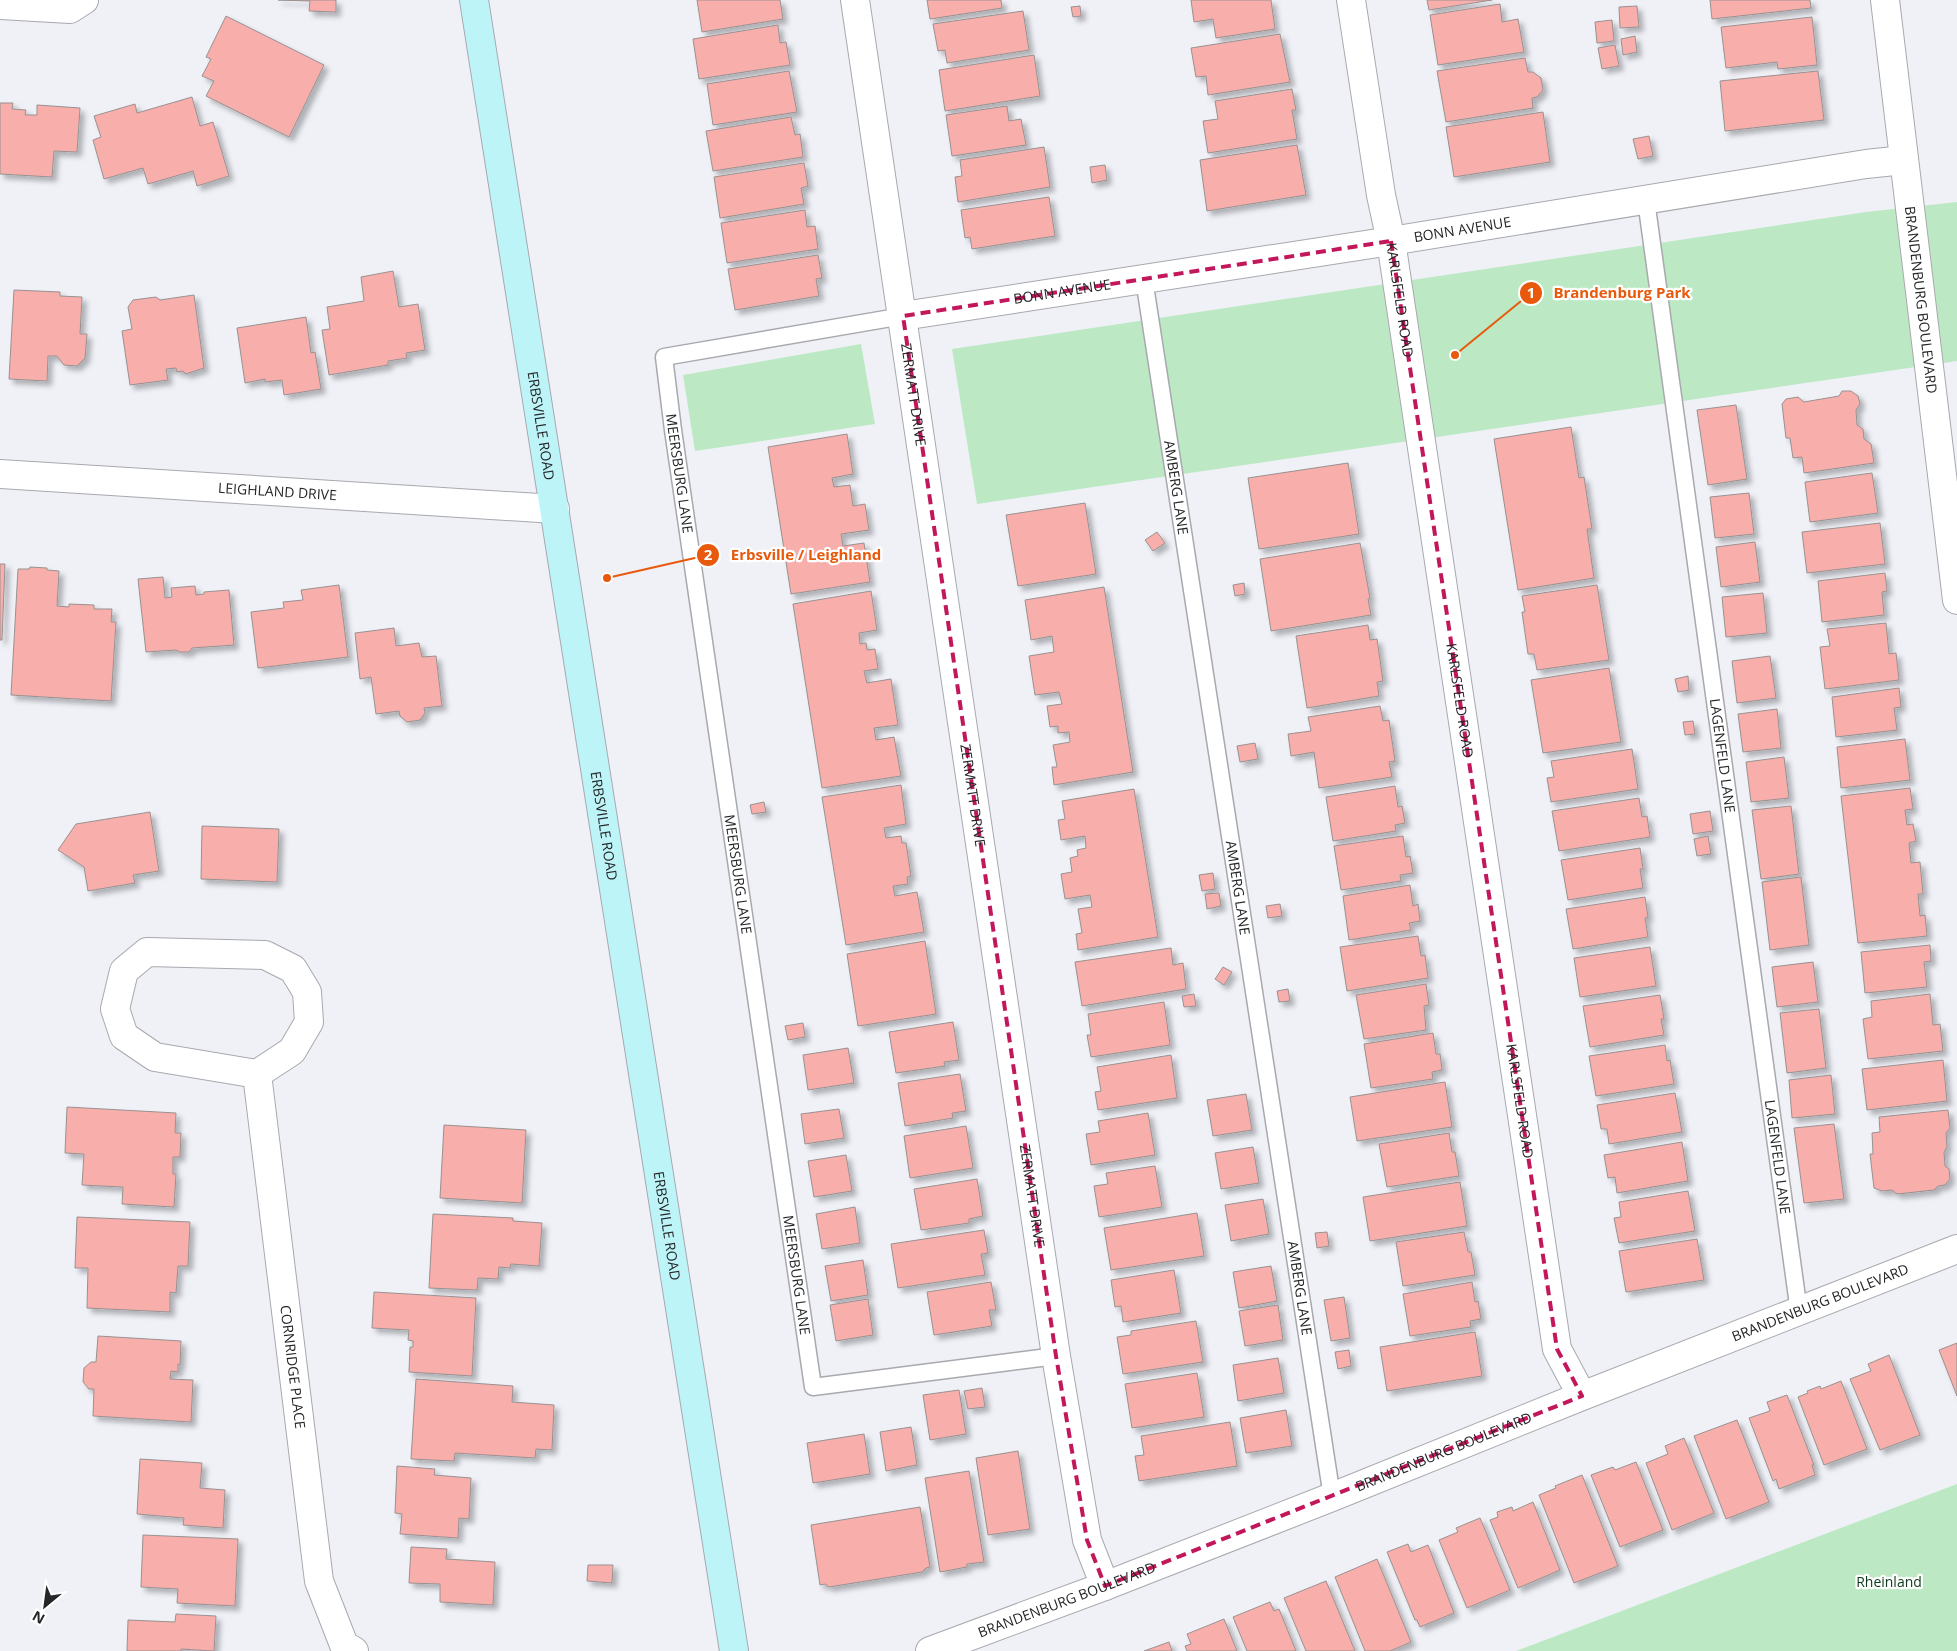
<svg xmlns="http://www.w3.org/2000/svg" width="1957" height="1651" font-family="'Open Sans',sans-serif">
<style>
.green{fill:#bce9c4}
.building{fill:#f8aeaa;stroke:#999191;filter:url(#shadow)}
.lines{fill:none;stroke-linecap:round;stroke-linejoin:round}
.lane-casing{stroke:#a8a9af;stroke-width:19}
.street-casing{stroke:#a8a9af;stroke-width:30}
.secondary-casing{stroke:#a8a9af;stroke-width:30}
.lane{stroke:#fff;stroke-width:16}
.street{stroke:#fff;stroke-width:28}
.secondary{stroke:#bcf4f7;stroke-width:28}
.marked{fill:none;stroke:#c2185b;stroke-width:4;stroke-dasharray:10 6;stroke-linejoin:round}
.labels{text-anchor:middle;stroke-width:4.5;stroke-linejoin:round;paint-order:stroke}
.street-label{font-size:14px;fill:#252628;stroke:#fff}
.park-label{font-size:14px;fill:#0d381a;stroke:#fff}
.leader{fill:none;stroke:#e8590c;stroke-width:2}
.callout-dot{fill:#e8590c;stroke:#fff;stroke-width:2}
.mark-label{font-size:15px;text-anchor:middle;font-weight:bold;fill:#fff}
.callout-label{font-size:15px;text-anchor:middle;font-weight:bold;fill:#e8590c;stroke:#fff;stroke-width:4.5;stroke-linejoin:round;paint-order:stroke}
</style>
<defs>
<filter id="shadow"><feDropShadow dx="4.5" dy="4.5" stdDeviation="2.5" flood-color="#0004"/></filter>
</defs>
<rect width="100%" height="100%" fill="#eff1f7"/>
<path class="green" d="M1957,202v159l-980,143 -25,-155 914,-137z
M861,344l14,80 -180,27 -12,-76z
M1957,1484v167h-441z"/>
<path class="building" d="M278,0h58v12l-27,-1 1,-10z
M697,0h83l3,19 -81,13z
M927,0h74l1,8 -72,11z
M1191,0h80l4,29 -59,9 -3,-19 -19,3z
M1427,0h65l-63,10z
M1710,0h100l1,8 -99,11z
M1500,4l2,18 16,-3 6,33 -86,13 -8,-50z
M1080,6l1,10 -8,1 -2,-10z
M1637,6l2,21 -19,1 -1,-21z
M1023,11l6,39 -82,13 -2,-13 -7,1 -5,-27z
M226,16l98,49 -35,72 -83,-41 8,-15 -12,-5 9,-17 -5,-2z
M1812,17l5,48 -39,4 -1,-7 -51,6 -5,-41z
M1612,20l2,21 -17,2 -2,-21z
M778,25l2,18 6,-1 4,23 -91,14 -6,-40z
M1280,34l10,48 -82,13 -2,-19 -10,1 -5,-29z
M1635,36l2,16 -14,3 -2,-16z
M1615,45l4,21 -17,3 -4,-21z
M1034,55l6,41 -95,15 -6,-41z
M1525,58l3,14h5l8,6 2,12 -6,7 -5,1 1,10 -87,14 -9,-51z
M789,71l8,41 -84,13 -6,-41z
M1818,71l6,49 -99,11 -5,-50z
M1292,89l4,21h-4l5,29 -89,14 -5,-32 15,-2 -3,-18z
M192,97l8,29 13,-4 16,54 -32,10 -4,-15 -45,13 -5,-16 -39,11 -11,-39 8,-3 -7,-21 41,-12 2,9z
M0,103h13l-1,6 14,1 -1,5h12v-10l43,3 -3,44 -23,-1 -2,26 -52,-3z
M1007,106l2,15 12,-2 5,26 -74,11 -6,-41z
M1543,112l7,50 -96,15 -8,-50z
M791,117l4,18 5,-1 3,23 -90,14 -7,-40z
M1649,136l4,20 -15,3 -5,-20z
M1297,145l9,50 -99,16 -7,-51z
M1044,147l6,40 -92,15 -3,-25 7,-1 -2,-16z
M804,163l4,23 -7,2 3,16 -84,14 -6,-41z
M1105,165l2,15 -15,3 -2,-16z
M1049,197l6,39 -83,13 -2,-12 -5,1 -4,-28z
M805,210l2,17 8,-1 3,23 -91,14 -6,-40z
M818,255l4,23 -6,1 3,17 -84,14 -7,-41z
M393,271l6,36 19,-3 7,46 -19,3 1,5 -19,3v4l-59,10 -7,-45 8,-1 -3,-22 37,-6 -3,-24z
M14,290l46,2v4l22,1 -2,37h7l-2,24 -8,8 -13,-1 -7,-9h-9l-1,25 -38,-2z
M194,295l10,73 -18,6 -3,-3 -6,1 -1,-4 -10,1 2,11 -38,5 -8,-54 10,-2 -4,-22 5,-7 23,-3 4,3z
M306,317l5,36 4,-1 6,37 -37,6 -2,-15 -17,2v-3l-20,4 -8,-55z
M1842,391h9l7,5 2,8 -4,6 1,15 6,4 1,10 7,5 3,19 -70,10 -2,-16 -9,1 -3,-20h-4l-4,-34 4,-5 12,-2 6,5 35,-6z
M1736,405l11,74 -39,6 -11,-75z
M1571,427l8,51 5,-1 8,52h-5l7,49 -76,12 -24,-151z
M847,434l6,40 -21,4 2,9 16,-2 3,21 12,-2 4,26 -28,4 2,12 21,-3 6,39 -79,12 -23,-147z
M1348,463l11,71 -100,15 -11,-71z
M1872,473l6,40 -68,9 -5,-40z
M1749,493l5,41 -39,4 -5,-41z
M1085,503l11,71 -78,12 -12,-71z
M1880,523l5,41 -78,9 -5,-41z
M1157,532l8,11 -12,8 -8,-11z
M1755,542l5,40 -39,5 -5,-40z
M1360,543l10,55 -2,1 3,16 -100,16 -11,-72z
M0,564h5l-3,76h-2z
M30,567l17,1v2l12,1 -2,35 12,1v-3l25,1v4h18l-1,13h5l-5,79 -100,-6 7,-126h11z
M1885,573l2,18 -5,1 2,23 -62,7 -4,-41z
M163,577l2,21 7,-1 -1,-9 24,-2 1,9 8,-1v-2l25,-2 5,55 -42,3 -3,4h-9l-4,-2 -30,2 -8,-73z
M1244,583l1,11 -10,2 -2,-11z
M339,585l9,72 -90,11 -7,-56 33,-4 -1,-6 20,-2 -2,-10z
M1597,585l12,75 -72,10 -3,-16h-6l-6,-42h3l-3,-16z
M1104,587l29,185 -79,13 -2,-18h5l-4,-22 17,-3 -1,-10 -11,1v-7l-8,1 -3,-21 15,-2 -3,-12 -24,3 -6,-39 25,-4 -2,-16 -21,4 -6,-40z
M871,591l6,39 -18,3 1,11 6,-1 1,7 8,-1 3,20 -14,2 3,12 24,-4 7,46 -24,3 2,12 18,-3 7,39 -79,12 -29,-184z
M1763,593l4,40 -41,4 -4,-40z
M1886,623l3,31 7,-1 3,27 -74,9 -5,-42 10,-1 -3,-17z
M1368,625l2,15 7,-1 6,42 -6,1 2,14 -72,12 -11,-72z
M394,628l2,18 23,-3 3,14 14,-1 6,50 -18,2 1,5 -5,7 -13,2 -7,-6 -1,-5 -23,3 -5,-37 -11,2 -5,-46z
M1770,656l6,42 -39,5 -5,-42z
M1609,668l12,74 -78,11 -12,-73z
M1688,676l1,14 -11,2 -3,-13z
M1899,688l2,19 -7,1 3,22 -61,7 -4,-40z
M1380,706l3,15 6,-1 6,41 -6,1 3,15 -73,11 -5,-36 -23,4 -3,-22 23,-3 -3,-14z
M1777,709l4,39 -38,4 -5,-38z
M1693,721l2,13 -10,1 -2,-13z
M1905,739l5,41 -69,8 -4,-41z
M1255,743l3,16 -18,3 -3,-16z
M1632,749l6,40 -87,13 -4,-24 7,-1 -3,-16z
M1784,757l5,41 -38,4 -5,-40z
M901,785l5,39 -22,4 2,10 15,-2 1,7h4l5,33 -4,1 1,7 -15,2 2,10 22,-4 7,40 -78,13 -24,-148z
M1395,786l3,21 4,-1 3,17 -10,2 1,6 -63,10 -7,-44z
M1910,788l3,21 -8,1 2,15 6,-1 3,17 -7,2 2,20 9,-1 3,32h-5l2,22 5,-1 2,21 -69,7 -17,-147z
M1134,789l24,148 -80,13 -2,-16 6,-1 -4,-24 14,-2 -2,-12 -25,4 -4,-25 11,-2 -2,-14 8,-2 -1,-6 9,-2 -1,-12 -24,4 -3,-20 7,-1 -3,-18z
M1639,798l3,19 5,-1 3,21 -91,14 -7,-40z
M764,802l2,10 -14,2 -2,-9z
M1791,806l8,68 -38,5 -9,-69z
M1710,811l3,20 -20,3 -3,-20z
M150,812l9,59 -26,4 2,8 -47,8 -4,-24 -26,-17 18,-26z
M202,826l77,3 -2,53 -76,-3z
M1403,836l3,21 4,-1 3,17 -13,2 1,6 -60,9 -7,-44z
M1708,836l3,18 -14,2 -3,-17z
M1640,848l3,21h-3l3,19 -75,12 -7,-40z
M1213,873l2,16 -13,2 -3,-16z
M1801,877l8,68 -39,5 -8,-68z
M1410,885l3,21 5,-2 2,17 -11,2 2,7 -62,10 -6,-44z
M1219,893l2,13 -14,3 -2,-15z
M1645,897l3,20 -3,1 3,19 -75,12 -7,-40z
M1280,904l2,12 -14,2 -2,-12z
M1418,936l3,20 4,-1 3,23 -81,13 -7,-44z
M925,941l11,73 -78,12 -11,-72z
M1930,945l1,16 -7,1 3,25 -62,6 -4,-41z
M1650,947l6,39 -76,11 -6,-39z
M1171,948l2,17 10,-2 3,26 -104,17 -7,-44z
M1813,962l5,40 -41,5 -5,-40z
M1223,967l9,5 -8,13 -9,-6z
M1426,984l3,21 -5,1 2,24 -62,9 -8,-44z
M1288,989l2,12 -11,1 -2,-11z
M1194,994l2,12 -12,1 -2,-11z
M1930,994l3,31 7,-1 3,27 -75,8 -5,-40 9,-2 -1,-16z
M1660,995l4,24h-3l3,16 -74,12 -7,-41z
M1164,1002l6,43 -79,12 -4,-22h4l-3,-21z
M1819,1009l7,59 -39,5 -7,-60z
M953,1022l6,38 -15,2 1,4 -49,7 -7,-41z
M803,1023l2,14 -17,3 -3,-14z
M1433,1033l3,21h4l2,16 -10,2 1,7 -62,9 -7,-44z
M1665,1045l2,16 3,-1 4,24 -78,12 -7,-40z
M848,1048l6,35 -46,7 -5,-35z
M1171,1055l6,43 -79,12 -3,-18 6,-1 -4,-24z
M1943,1060l4,41 -80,9 -5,-41z
M960,1074l6,37 -14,2 1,5 -48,8 -7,-43z
M1831,1075l4,39 -43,4 -3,-38z
M1445,1082l7,45 -95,14 -7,-44z
M1675,1093l7,39 -73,12 -2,-15h-6l-4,-24z
M1246,1094l6,36 -39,6 -6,-36z
M67,1107l109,6 -1,20h6l-1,24h-7v17h3l-2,33 -52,-3 1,-17 -41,-2 2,-31 -19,-1z
M839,1109l5,29 -39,6 -4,-30z
M1948,1110l2,18 -4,5 1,14 -3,5 1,14 4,3 1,10 -5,6 -7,1 -4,4 -37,4 -5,-4 -10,1 -8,-3 -4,-34h3l-1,-21 8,-1 -1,-15z
M1148,1113l7,42 -64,10 -5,-31 14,-2 -2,-11z
M1834,1124l10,75 -40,4 -10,-75z
M444,1125l82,5 -4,73 -82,-5z
M966,1126l7,42 -63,10 -6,-42z
M1449,1133l3,19h3l4,24 -72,11 -8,-43z
M1682,1142l6,39 -71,12 -2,-16 -7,1 -4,-23z
M1253,1147l6,36 -38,6 -6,-36z
M846,1155l6,36 -38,6 -6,-36z
M1155,1166l7,41 -63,10 -5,-31 14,-2 -2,-11z
M977,1179l6,37 -14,3v4l-48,7 -7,-41z
M1460,1182l7,44 -97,15 -7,-44z
M1688,1191l7,40 -76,12 -5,-25 7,-1 -2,-15z
M1263,1199l6,35 -38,7 -6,-36z
M855,1207l5,36 -38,6 -6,-35z
M1197,1213l7,43 -93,14 -7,-42z
M433,1214l80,4v3l29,2 -3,43 -28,-2 -1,4 -11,-1 -1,12 -20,-1 -1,12 -48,-2z
M77,1217l113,5 -2,44h-10l-2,27 -6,-1v20l-83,-4 1,-40h-13z
M984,1230l4,23 -7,1 4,21 -87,13 -7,-44z
M1327,1232l2,14 -12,2 -2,-15z
M1464,1232l4,20h3l4,23 -72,11 -7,-44z
M1697,1239l7,41 -78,12 -7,-41z
M863,1260l5,35 -37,6 -6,-35z
M1271,1266l6,35 -38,7 -6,-36z
M1174,1270l7,43 -58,9 -2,-16 -6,1 -4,-27z
M991,1282l5,28h-7l3,16 -58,9 -7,-43z
M1472,1282l3,20 3,-1 3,18 -11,2 1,6 -61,9 -7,-42z
M374,1292l102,6 -4,78 -63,-4 1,-25h3v-6l-5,-1 1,-10 -37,-2z
M1344,1297l6,41 -19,3 -7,-41z
M868,1299l5,36 -37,6 -6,-36z
M1278,1305l5,35 -38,6 -6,-35z
M1196,1321l7,41 -80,12 -6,-37 14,-2v-4z
M1475,1332l7,44 -95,15 -7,-44z
M98,1336l83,5 -1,24 -2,-1v8l-7,-1 -1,8 23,1 -2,42 -98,-6 1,-27h-5l-6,-7 1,-14 7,-6h5z
M1957,1343v53l-18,-46z
M1349,1350l2,16 -13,3 -3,-17z
M1889,1355l31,80 -40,15 -30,-71 21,-8 -3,-7z
M1278,1358l6,35 -46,8 -5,-36z
M1197,1373l7,44 -72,11 -7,-44z
M416,1379l97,7 -1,16 42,3 -2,45 -16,-1 -1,9 -80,-5 -1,8 -43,-2z
M1841,1381l26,68 -43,16 -26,-68 10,-4 -1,-2 13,-5 1,3z
M982,1388l3,19 -17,2 -4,-18z
M959,1390l7,44 -36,6 -7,-45z
M1787,1395l27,70h-2l3,10 -36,14 -3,-10 -3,2 -24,-63 21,-7 -3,-9z
M1286,1410l6,36 -46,7 -6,-35z
M1737,1420l32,82 -43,17 -32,-83z
M1230,1422l7,44 -98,15 -4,-25 9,-1 -3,-19z
M911,1427l6,38 -31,6 -6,-39z
M864,1434l6,40 -57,9 -6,-40z
M1684,1438l30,75 -42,17 -26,-67 22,-9 -3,-8z
M1018,1451l12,78 -42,6 -12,-77z
M140,1459l62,4 -2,25 25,2 -2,38 -40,-3 1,-7 -47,-4z
M1636,1462l27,68 -43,17 -29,-72 22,-8 2,3z
M397,1466l38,3 -1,6 37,3 -2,41 -10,-1 -1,20 -58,-4 2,-20 -7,-1z
M969,1471l15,91 -17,2v3l-27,5 -15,-94z
M1582,1475l36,91 -44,17 -35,-88 17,-7 -1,-2z
M1533,1502l27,68 -42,18 -28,-68 8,-3 -1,-5 15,-5 1,4z
M920,1507l10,60 -4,1 -4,4 -93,15 -4,-3 -5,1 -9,-60z
M1480,1518l30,72 -43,18 -28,-68 19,-8 -2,-4z
M143,1535l95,4 -3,67 -58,-3 1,-14 -37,-2z
M1408,1544l3,8 17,-7 26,68 -34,14 -3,-7h-2l-28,-68z
M411,1547l36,2 -1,10 49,3 -2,43 -53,-3v-18l-31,-1z
M1377,1559l34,83 -21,9h-25l-30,-74z
M588,1565h25l-1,18 -25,-2z
M1326,1581l29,70h-49l-22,-53z
M1270,1602l4,9 5,-2 17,42h-49l-14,-34z
M176,1614l40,2 -2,35 -33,-2v2h-54l1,-31 47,2z
M1224,1619l13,32h-50l-2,-5 6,-2 -4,-10z
M1169,1642l3,9h-28z"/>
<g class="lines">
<defs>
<g id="lane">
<path id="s1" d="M1646,200l153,1112"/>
<path id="s2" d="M1144,279l188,1218"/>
<path id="s3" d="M903,316l-239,41 9,73 140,957 243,-31"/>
</g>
<g id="street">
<path id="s4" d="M855,0l201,1356 31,184 18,46"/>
<path id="s5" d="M1351,0l30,195 10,46 166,1108 25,47"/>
<path id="s6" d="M1885,0l72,600"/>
<path d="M0,5l70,4 14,-9"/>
<path id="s7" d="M903,316l488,-75 475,-77 38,-4"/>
<path id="s8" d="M0,474l555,35"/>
<path d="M147,952l118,3 28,14 14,23 2,30 -17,29 -35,23 -102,-17 -31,-21 -9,-27 9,-38z"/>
<path id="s9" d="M257,1074l62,507 25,64 10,6"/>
<path id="s10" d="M930,1651l175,-65 227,-89 250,-101 375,-147"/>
</g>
<g id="secondary">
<path id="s11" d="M474,0l260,1651"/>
</g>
</defs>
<use href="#lane" class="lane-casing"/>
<use href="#street" class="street-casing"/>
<use href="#secondary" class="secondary-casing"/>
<use href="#lane" class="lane"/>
<use href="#street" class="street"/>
<use href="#secondary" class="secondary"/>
</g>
<path class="marked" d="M1391,241l166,1108 25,47 -477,190 -18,-46 -31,-184 -153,-1040z"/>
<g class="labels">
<g class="street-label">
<text dy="5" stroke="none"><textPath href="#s7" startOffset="566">BONN AVENUE</textPath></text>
<text dy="5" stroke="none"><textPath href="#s7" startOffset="161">BONN AVENUE</textPath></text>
<text dy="5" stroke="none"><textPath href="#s5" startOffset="304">KARLSFELD ROAD</textPath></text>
<text dy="5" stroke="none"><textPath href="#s6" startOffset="302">BRANDENBURG BOULEVARD</textPath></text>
<text dy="5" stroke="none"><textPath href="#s4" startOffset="399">ZERMATT DRIVE</textPath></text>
<text dy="5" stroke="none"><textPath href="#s11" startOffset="431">ERBSVILLE ROAD</textPath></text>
<text dy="5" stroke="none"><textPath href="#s3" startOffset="360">MEERSBURG LANE</textPath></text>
<text dy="5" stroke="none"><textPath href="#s2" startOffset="211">AMBERG LANE</textPath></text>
<text dy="5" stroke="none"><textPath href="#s8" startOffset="278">LEIGHLAND DRIVE</textPath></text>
<text dy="5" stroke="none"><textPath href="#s5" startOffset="709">KARLSFELD ROAD</textPath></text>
<text dy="5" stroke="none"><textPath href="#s1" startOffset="561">LAGENFELD LANE</textPath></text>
<text dy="5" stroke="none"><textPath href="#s4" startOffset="804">ZERMATT DRIVE</textPath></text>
<text dy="5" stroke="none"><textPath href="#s11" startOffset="836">ERBSVILLE ROAD</textPath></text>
<text dy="5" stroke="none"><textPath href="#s3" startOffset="765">MEERSBURG LANE</textPath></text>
<text dy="5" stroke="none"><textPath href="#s2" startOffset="616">AMBERG LANE</textPath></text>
<text dy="5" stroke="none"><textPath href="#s5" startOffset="1114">KARLSFELD ROAD</textPath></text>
<text dy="5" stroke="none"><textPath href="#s1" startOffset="966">LAGENFELD LANE</textPath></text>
<text dy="5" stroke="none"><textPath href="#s4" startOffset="1209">ZERMATT DRIVE</textPath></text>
<text dy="5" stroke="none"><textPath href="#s11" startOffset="1241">ERBSVILLE ROAD</textPath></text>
<text dy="5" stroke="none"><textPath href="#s3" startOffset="1170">MEERSBURG LANE</textPath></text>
<text dy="5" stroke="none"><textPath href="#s2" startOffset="1021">AMBERG LANE</textPath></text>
<text dy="5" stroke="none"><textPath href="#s10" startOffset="956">BRANDENBURG BOULEVARD</textPath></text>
<text dy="5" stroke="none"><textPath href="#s9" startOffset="295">CORNRIDGE PLACE</textPath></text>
<text dy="5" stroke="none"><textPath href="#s10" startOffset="551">BRANDENBURG BOULEVARD</textPath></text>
<text dy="5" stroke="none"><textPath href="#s10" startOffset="146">BRANDENBURG BOULEVARD</textPath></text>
</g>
<g class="park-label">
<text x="1889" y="1587">Rheinland</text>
</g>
</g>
<path class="leader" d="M1455 355L1531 293M607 578L708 555"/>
<g class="callout-dot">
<circle cx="1455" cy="355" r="5"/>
<circle cx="607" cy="578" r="5"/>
<circle cx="1531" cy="293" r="12"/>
<circle cx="708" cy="555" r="12"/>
</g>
<g class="mark-label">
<text x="1531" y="298">1</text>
<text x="708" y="560">2</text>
</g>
<g class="callout-label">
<text x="1622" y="298">Brandenburg Park</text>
<text x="806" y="560">Erbsville / Leighland</text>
</g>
<g transform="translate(45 1606) rotate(209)" stroke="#ffffff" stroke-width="4" paint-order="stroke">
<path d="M0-4L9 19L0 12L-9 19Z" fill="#252628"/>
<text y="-8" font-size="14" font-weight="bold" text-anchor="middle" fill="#252628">N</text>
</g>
</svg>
